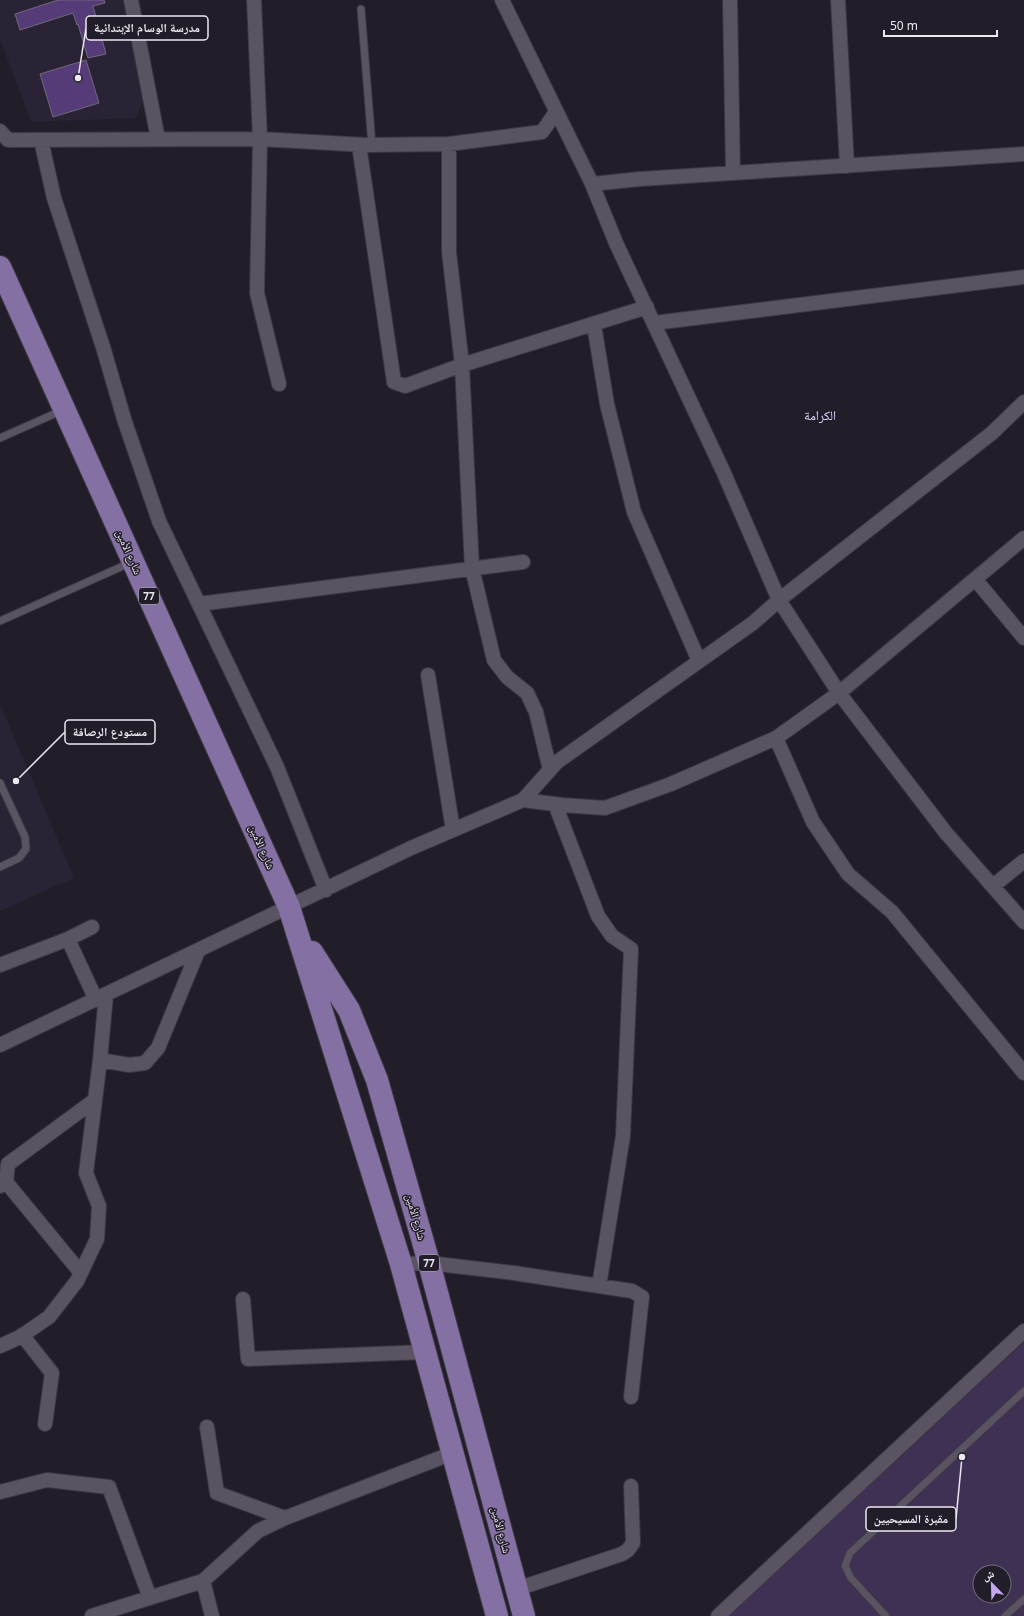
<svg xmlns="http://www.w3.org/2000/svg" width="1024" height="1616" font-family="'Noto Sans','Noto Naskh Arabic',sans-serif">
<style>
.built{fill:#2a2336}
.green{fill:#3f3154;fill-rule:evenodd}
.building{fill:#563b79;stroke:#6f6a79}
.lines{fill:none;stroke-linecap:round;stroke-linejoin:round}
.service-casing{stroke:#3c3843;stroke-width:9}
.minor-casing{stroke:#3c3843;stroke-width:16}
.primary-casing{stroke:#3c3843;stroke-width:24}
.service{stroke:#595362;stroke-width:7}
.minor{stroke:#595362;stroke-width:14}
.primary{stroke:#8470a2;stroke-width:22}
.labels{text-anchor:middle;stroke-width:3;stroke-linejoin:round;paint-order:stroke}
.shield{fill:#211d29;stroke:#aeabb5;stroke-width:1}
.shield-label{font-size:10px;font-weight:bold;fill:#ebe8f1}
.street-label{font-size:11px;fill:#ebe8f1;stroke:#211d29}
.quarter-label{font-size:13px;fill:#e3d3fe;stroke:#211d29}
.leader{fill:none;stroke:#ebe8f1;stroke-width:1.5}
.callout-dot{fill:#ebe8f1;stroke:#211d29;stroke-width:1.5}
.callout{fill:#211d29;stroke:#ebe8f1;stroke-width:1.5}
.callout-label{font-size:12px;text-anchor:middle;font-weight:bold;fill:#ebe8f1}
</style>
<rect width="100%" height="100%" fill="#211d29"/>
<path class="built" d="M0,0h123l21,99 -8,19 -105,4 -31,-83z
M0,704l74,174 -74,33z"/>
<path class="green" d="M1024,1342v274h-295l24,-23zM980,1572h24v24h-24z"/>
<path class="building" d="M58,0h46l1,3 -12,3 13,48 -18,4 -10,-34 -1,1 -4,-12 -53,17 -5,-16z
M86,60l13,43 -46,14 -13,-43z"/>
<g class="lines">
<defs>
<path id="service" d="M361,9l11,136
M0,438l63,-28
M0,621l132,-59
M0,867l19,-9 7,-9 -1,-12 -25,-54
M886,1616l-35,-38 -6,-12 5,-13 174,-162
M1005,1616l19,-17"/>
<path id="minor" d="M131,0l27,139
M254,0l6,139 -3,154 22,91
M502,0l90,184 24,59 107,228 56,129 60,93 107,140 78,89
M730,0l3,173
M838,0l9,166
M0,131l8,9 252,-1 106,6 83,-1 93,-12 14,-20
M41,140l13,58 49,149 22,75 34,99 118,246 49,123
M449,144v108l13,113 10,203 22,92 13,17 20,16 9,19 14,58
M359,145l35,237 11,4 57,-21 185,-58
M592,184l48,-5 384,-25
M654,323l370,-46
M594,325l13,79 27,108 65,149
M975,579l49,59
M199,604l324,-42
M428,675l25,155
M776,738l37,84 35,52 44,38 132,161
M523,800l39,5 43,3 66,-24 105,-46 63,-45 185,-155
M555,804l43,112 14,20 19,13 -8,187 -24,150
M993,886l31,-25
M68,939l28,61
M0,965l68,-26 24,-12
M0,1045l411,-197 112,-48 34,-38 196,-139 26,-23 213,-167 32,-31
M100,1060l29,5 16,-2 13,-15 40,-97
M6,1182l75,91
M0,1186l6,-4 2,-18 87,-64
M401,1264l28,-1 85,10 118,18 10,6 -11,100
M243,1299l5,60 177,-7
M22,1335l30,38 -7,51
M0,1346l20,-9 29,-20 28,-36 20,-42 2,-33 -13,-33 14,-113 6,-65
M207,1427l10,66 68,25
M0,1492l47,-12 62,7 41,111
M203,1581l9,35
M517,1589l105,-35 6,-4 5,-7 -2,-57
M92,1616l111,-35 55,-50 27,-13 168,-65
M718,1616l306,-285"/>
<path id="primary" d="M0,267l289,640 112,357 96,352
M312,952l37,58 28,70 52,183 95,353"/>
</defs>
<use href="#service" class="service-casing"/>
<use href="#minor" class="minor-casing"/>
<use href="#primary" class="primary-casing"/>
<use href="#service" class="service"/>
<use href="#minor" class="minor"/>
<use href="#primary" class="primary"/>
</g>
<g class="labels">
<g class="shield">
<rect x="139" y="588" width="20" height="16" rx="3"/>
<rect x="419" y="1255" width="20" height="16" rx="3"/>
</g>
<g class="shield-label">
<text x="149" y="600">77</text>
<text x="429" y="1267">77</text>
</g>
<g class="street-label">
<text transform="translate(129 552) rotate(66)" y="4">شارع الأمين</text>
<text transform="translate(262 847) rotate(66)" y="4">شارع الأمين</text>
<text transform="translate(416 1217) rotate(74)" y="4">شارع الأمين</text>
<text transform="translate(501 1530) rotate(75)" y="4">شارع الأمين</text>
</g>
<g class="quarter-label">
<text x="820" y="420">الكرامة</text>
</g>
</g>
<path class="leader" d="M78 78L86 28M16 781L65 732M962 1457L956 1519"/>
<g class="callout-dot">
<circle cx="78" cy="78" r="4"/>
<circle cx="16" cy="781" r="4"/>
<circle cx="962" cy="1457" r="4"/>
</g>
<g class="callout">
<rect x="86" y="16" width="122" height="24" rx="4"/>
<rect x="65" y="720" width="90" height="24" rx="4"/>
<rect x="866" y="1507" width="90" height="24" rx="4"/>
</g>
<g class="callout-label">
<text x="147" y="32">مدرسة الوسام الإبتدائية</text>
<text x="110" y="736">مستودع الرصافة</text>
<text x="911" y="1523">مقبرة المسيحيين</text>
</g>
<g transform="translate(992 1584) rotate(337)"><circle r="19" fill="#211d29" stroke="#726e79"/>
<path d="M0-3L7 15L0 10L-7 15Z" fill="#c4a7f1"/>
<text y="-6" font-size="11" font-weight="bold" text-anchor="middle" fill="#ebe8f1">ش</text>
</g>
<path d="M884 30v6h113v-6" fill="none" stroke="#ebe8f1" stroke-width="2"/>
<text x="890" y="30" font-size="12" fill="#ebe8f1" stroke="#211d29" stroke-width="3" paint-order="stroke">50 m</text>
</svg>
